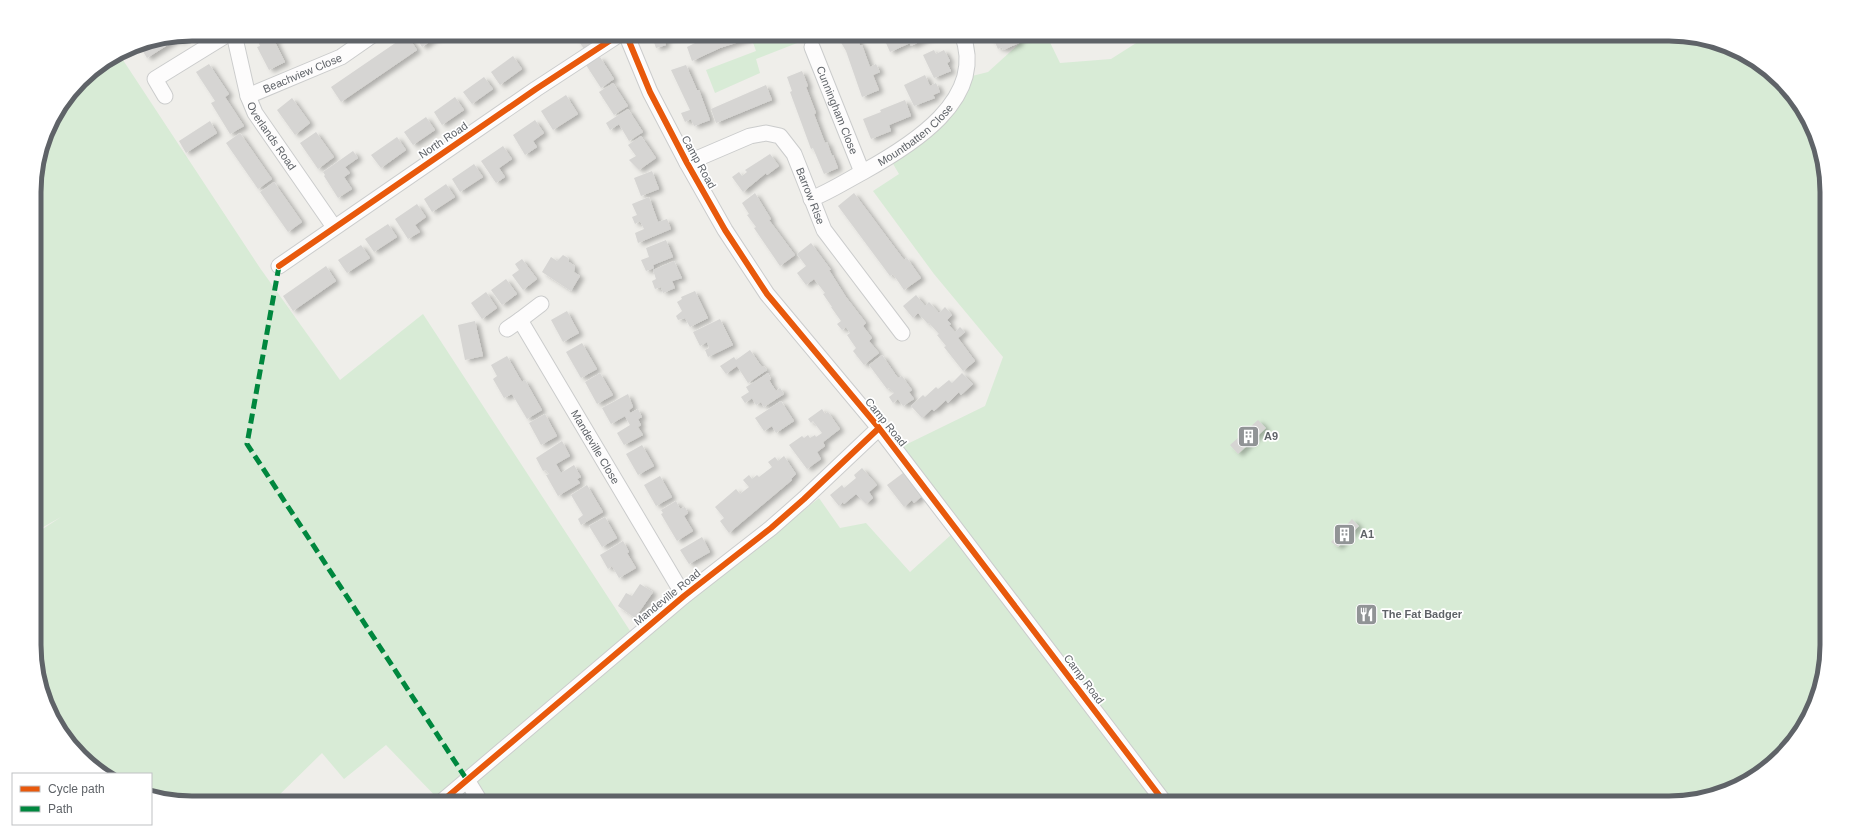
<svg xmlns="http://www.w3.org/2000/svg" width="1861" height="837" font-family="Arial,sans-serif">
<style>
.green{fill:#d8ebd6}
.building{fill:#d6d5d3;filter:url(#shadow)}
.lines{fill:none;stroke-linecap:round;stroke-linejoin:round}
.minor-casing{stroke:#cbcccc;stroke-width:17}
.minor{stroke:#fdfcfc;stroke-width:15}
.quiet{stroke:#00873e;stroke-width:5;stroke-dasharray:10 5;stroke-linecap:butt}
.cycleway-casing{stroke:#fff;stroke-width:8}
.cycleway{stroke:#e8590c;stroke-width:6}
.labels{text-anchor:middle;stroke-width:3.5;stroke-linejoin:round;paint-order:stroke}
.street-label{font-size:11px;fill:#5f6368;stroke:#fff}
.poi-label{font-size:11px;font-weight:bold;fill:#5f6368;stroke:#fff;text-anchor:start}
.rim{fill:none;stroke:#5f6368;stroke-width:5}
</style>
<defs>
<filter id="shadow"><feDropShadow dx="4.5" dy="2.5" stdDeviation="2" flood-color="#0004"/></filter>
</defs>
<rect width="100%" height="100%" fill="#efeeea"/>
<path class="green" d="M756,34h64l-64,25 4,14 -45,20 -9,-23 50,-19 -5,-14z
M1030,34h16l14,29 51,-4 33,-21 3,-4h522l60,12 36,21 29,29 21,36 11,40 1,473 -12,60 -21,36 -37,35 -37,19 -41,8h-1237l-56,-58 -42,34 -22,-26 -51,50h-79l-41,-8v-21h-49l-6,-4 -29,-29 -21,-35 -11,-40v-132l26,-17 -23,13 -3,-1 -1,-348 16,-59 38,-49 31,-19 141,214 80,112 83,-66 215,329 181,-145 21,30 26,-5 44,49 42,-38 -55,-85 88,-43 18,-49 -69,-83 -61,-83 26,-17 -7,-12 76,-85 20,-5z"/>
<path class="building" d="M190,34l-11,8 -2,-3 -30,19 -8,-13z
M255,34h21l2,4 -4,2 11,22 -16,8 -12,-23 3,-1z
M414,34h27l-19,13z
M574,34h20l4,5 -14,10z
M651,34h29l-16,6 2,5 -10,3z
M713,34h33l2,5 -28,9 -28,13 -5,-14z
M836,34h20l4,11h2l8,22 6,-3 4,8 -7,3 6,15 -17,7 -16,-46z
M882,34h54l-25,12 -1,-3 -20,9z
M989,34h33l2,4 -6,2 1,3 -16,7 -1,-3 -4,2 -4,-9 -2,1z
M407,35l10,15 -76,52 -10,-15z
M934,50l2,4 8,-4 6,11 -3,2 4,8 -17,7 -11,-23z
M513,56l9,13 -22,16 -9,-13z
M600,57l14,22 -13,9 -15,-23z
M209,64l20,30 -4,3 19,29 -14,8 -19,-31 4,-2 -19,-29z
M686,65l11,25h2l11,30 -16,6 -3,-7 -6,3 -4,-9 9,-3 -19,-40z
M802,71l6,15 -2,1 10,26 -2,1 11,29 2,-1 5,14 1,-1 5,13 -14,6 -11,-26 -2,1 -21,-57 2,-1 -5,-14z
M925,75l5,11 6,-3 4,9 -7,3 2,3 -21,8 -10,-21z
M484,77l9,12 -21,15 -9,-12z
M613,83l15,23 -14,9 -15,-23z
M766,85l6,15 -56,23 -5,-14z
M566,95l12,19 -25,16 -12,-19z
M455,97l9,13 -22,15 -8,-13z
M292,98l18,25 -15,12 -18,-25z
M905,100l6,16 -22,9 2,6 -20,8 -8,-20 18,-7 -1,-2z
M628,109l15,23 -14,9 -10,-17 -9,6 -4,-7z
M426,117l9,13 -22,15 -9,-13z
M535,120l9,13 -11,8 4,6 -12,8 -12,-20z
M210,121l7,12 -31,20 -7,-12z
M316,132l18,25 -16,12 -18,-26z
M240,133l32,46 -14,10 -32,-46z
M641,136l15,22 -17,12 -10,-10 7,-4 -8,-11z
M397,137l9,13 -25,18 -10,-13z
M503,146l9,13 -13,9 6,9 -9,6 -15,-22z
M353,151l5,7 -13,9 5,6 -6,4 8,12 -14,9 -14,-22 1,-1 -2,-3z
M770,154l9,12 -12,9 -1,-2 -23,19 -11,-15 7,-5 3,4 5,-4 -2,-2z
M474,164l9,13 -23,15 -8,-13z
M652,171l7,18 -18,7 -7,-18z
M274,182l28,40 -14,10 -28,-40z
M446,184l9,13 -23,15 -8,-13z
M755,193l16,26 -2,1 26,35 -15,11 -26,-38 2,-1 -9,-12 2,-1 -7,-11z
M854,193l50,67 3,-2 14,20 -17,12 -11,-16 -3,2 -52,-70z
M649,197l9,25 9,-3 4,10 -33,14 -3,-10 9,-4 -4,-8 -5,3 -3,-7 5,-2 -5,-11z
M417,204l9,13 -11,8 5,7 -12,7 -13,-20z
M388,224l9,13 -23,15 -9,-13z
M666,240l7,17 -20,8 1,3 -8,3 -5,-11 8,-3 -3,-9z
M811,243l20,27h-2l17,27 20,26 -3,3 9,12 -3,3 10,12 -15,12 -11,-14 3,-3 -9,-13 3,-2 -4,-6 -4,3 -5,-6 4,-3 -10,-14h1l-9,-13 2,-1 -11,-14 -8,6 -9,-12 9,-7 -9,-12z
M361,245l9,13 -23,15 -9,-13z
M563,255l5,3 1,4 6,4 -1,6 6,4 -9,15 -29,-19 9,-15 6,4z
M522,259l15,20 -14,11 -11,-15 7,-5 -4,-6z
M674,261l8,17 -10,3 3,7 -12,5 -2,-6 -6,2 -3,-8 4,-2 -3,-9z
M326,266l10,15 -43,30 -10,-15z
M506,279l11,15 -15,11 -11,-15z
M695,291l13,27 -18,9 -5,-9 -7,2 -2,-4 6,-5 -5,-9 5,-3 -1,-2z
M486,292l11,16 -15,11 -11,-16z
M916,295l9,11 4,-4 10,11 6,-6 7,8 -5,5 4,4 -2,1 6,7 5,-5 5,5 -7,6 17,23 -12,10 -19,-24 2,-1 -9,-11 2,-1 -10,-11 -1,1 -10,-11 -5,5 -10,-12z
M567,311l12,22 -16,9 -12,-22z
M720,319l13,26 -25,12 -3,-7 4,-2 -2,-6 -7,4 -7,-14z
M475,321l8,35 -18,4 -7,-35z
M582,343l15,26 -16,9 -15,-26z
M750,350l12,17 2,-1 3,4 -19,13 -11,-17 -11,8 -6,-8 14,-9 2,3z
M882,355l16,23 4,-2 10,14 -3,2 5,7 -11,7 -5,-7 -5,4 -4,-6 5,-4 -5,-5 -2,1 -18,-24z
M507,356l15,26 3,-2 17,30 -15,9 -15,-25 -8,4 -11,-19 4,-3 -6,-11z
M600,373l13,22 -16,9 -12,-22z
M768,373l3,6 -2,1 7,11 4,-3 4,6 -20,13 -3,-5 -5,3 -4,-7 -7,5 -4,-6 8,-5 -3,-5z
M962,373l11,11 -12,11 -2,-3 -11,11 -2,-3 -12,11 -2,-2 -10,9 -11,-12 12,-11 2,2 11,-10 2,2 11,-9 3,3z
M628,394l5,13 -4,3 1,3 8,-4 4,8 -4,2 3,6 -3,2 5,8 -19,10 -7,-12 13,-8 -5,-9 -14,8 -9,-16z
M781,401l13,20 -18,12 -4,-7 -8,5 -9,-13z
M822,409l3,5 3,-2 12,17 -17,13 2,4 -8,6 4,7 -14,10 -18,-24 13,-9 2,2 4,-3 2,3 5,-3 1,2 6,-4 -9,-12 -2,2 -3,-4z
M545,414l12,22 -16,9 -12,-22z
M1258,420l8,8 -28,26 -8,-9z
M562,441l8,15 -14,8 5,9 13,-8 7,12 -4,2 3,4 -22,13 -12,-21 3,-1 -3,-4 -3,1 -7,-13z
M642,445l12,21 -16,9 -12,-21z
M784,456l12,18 -5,5 1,1 -63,53 -9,-12 4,-3 -9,-11 21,-18 4,5 9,-7 -6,-7 6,-5 3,4 5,-4 2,2 13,-10 -4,-5 7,-5 3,4z
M862,468l15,17 -8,7 4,6 -7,6 -10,-10 -12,10 -1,-2 -4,4 -9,-11 12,-10 2,3 12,-10 -2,-3z
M903,473l19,23 -8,7 -2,-3 -8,7 -17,-22z
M660,476l12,21 -16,9 -12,-21z
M587,485l16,27 -22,13 -3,-6 5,-4 -12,-20z
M676,501l4,8 5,-2 3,6 -4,3 9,15 -16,10 -16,-27 2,-1 -2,-3z
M605,517l12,21 -15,9 -13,-21z
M1352,519l7,7 -21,21 -7,-5z
M702,537l8,15 -21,12 -9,-14z
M623,541l6,11 -2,1 9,15 -17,10 -7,-12 -4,3 -8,-14z
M640,584l13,8 -18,26 -17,-12 8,-13 6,3z"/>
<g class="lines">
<defs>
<g id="minor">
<path id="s1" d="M234,34l14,62 7,17 79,114"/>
<path d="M626,34l24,58 37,71 38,67 42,64 112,134 286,375"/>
<path id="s2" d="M812,47l50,125"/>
<path d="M165,96l-10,-17 73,-45"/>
<path id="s3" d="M248,96l93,-39 33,-23"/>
<path id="s4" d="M687,163l63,-27 16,-3 14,3 14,18 30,76 78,103"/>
<path id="s5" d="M811,199c18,-7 35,-18 52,-27 47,-26 125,-73 99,-138"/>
<path d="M279,266l257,-177 84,-55"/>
<path id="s6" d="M541,304l-21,16 164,276"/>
<path d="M507,329l13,-9"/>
<path d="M467,780l14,23"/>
<path d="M440,803l244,-207 87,-68 33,-29 75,-71"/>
</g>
</defs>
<use href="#minor" class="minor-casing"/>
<use href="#minor" class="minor"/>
<path class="quiet" d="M279,266l-32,178 220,336"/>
<defs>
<path id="cycleway" d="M626,34l24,58 37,71 38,67 42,64 112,134 286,375
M279,266l257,-177 84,-55
M440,803l244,-207 87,-68 33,-29 75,-71"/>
</defs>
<use href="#cycleway" class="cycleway-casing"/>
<use href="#cycleway" class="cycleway"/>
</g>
<defs>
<symbol id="building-square" viewBox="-11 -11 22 22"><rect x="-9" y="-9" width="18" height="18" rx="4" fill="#919496" stroke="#fff"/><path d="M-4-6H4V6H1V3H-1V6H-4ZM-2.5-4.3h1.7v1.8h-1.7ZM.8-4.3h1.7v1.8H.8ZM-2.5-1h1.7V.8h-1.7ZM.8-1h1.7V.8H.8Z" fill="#fff"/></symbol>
<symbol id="restaurant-square" viewBox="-11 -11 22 22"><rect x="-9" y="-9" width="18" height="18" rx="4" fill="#919496" stroke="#fff"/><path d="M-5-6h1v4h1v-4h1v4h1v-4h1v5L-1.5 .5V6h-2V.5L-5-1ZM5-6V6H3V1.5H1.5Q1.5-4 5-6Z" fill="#fff"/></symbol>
</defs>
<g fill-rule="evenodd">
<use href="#building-square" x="1236" y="424" width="25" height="25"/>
<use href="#building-square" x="1332" y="522" width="25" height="25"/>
<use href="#restaurant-square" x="1354" y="602" width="25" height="25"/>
</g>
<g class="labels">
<g class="street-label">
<text dy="4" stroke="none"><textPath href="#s3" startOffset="59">Beachview Close</textPath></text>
<text dy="4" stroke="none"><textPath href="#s2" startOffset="68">Cunningham Close</textPath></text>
<text dy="4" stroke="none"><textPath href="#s5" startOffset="123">Mountbatten Close</textPath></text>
<text dy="4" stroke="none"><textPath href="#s1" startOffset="110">Overlands Road</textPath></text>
<text transform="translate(443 140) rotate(-34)" y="4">North Road</text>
<text transform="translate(699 162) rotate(61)" y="4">Camp Road</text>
<text dy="4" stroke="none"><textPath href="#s4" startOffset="167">Barrow Rise</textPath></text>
<text transform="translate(886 422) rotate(51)" y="4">Camp Road</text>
<text dy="4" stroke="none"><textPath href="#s6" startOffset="174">Mandeville Close</textPath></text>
<text transform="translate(667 597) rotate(-39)" y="4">Mandeville Road</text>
<text transform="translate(1084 679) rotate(53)" y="4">Camp Road</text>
</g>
<g class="poi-label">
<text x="1264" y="440">A9</text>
<text x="1360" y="538">A1</text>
<text x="1382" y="618">The Fat Badger</text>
</g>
</g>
<path d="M0 0H1861V837H0ZM192 41H1669A151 151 0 0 1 1820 192V645A151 151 0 0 1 1669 796H192A151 151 0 0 1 41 645V192A151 151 0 0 1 192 41Z" fill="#fff" fill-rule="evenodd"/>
<path class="rim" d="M192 41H1669A151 151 0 0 1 1820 192V645A151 151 0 0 1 1669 796H192A151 151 0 0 1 41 645V192A151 151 0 0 1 192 41Z"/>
<rect x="12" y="773" width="140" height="52" fill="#ffffff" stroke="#bfc1c3"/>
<rect x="20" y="786" width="20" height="6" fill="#e8590c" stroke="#bfc1c3"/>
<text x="48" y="793" font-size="12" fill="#5f6368">Cycle path</text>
<rect x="20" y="806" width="20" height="6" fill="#00873e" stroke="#bfc1c3"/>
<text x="48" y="813" font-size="12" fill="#5f6368">Path</text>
</svg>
